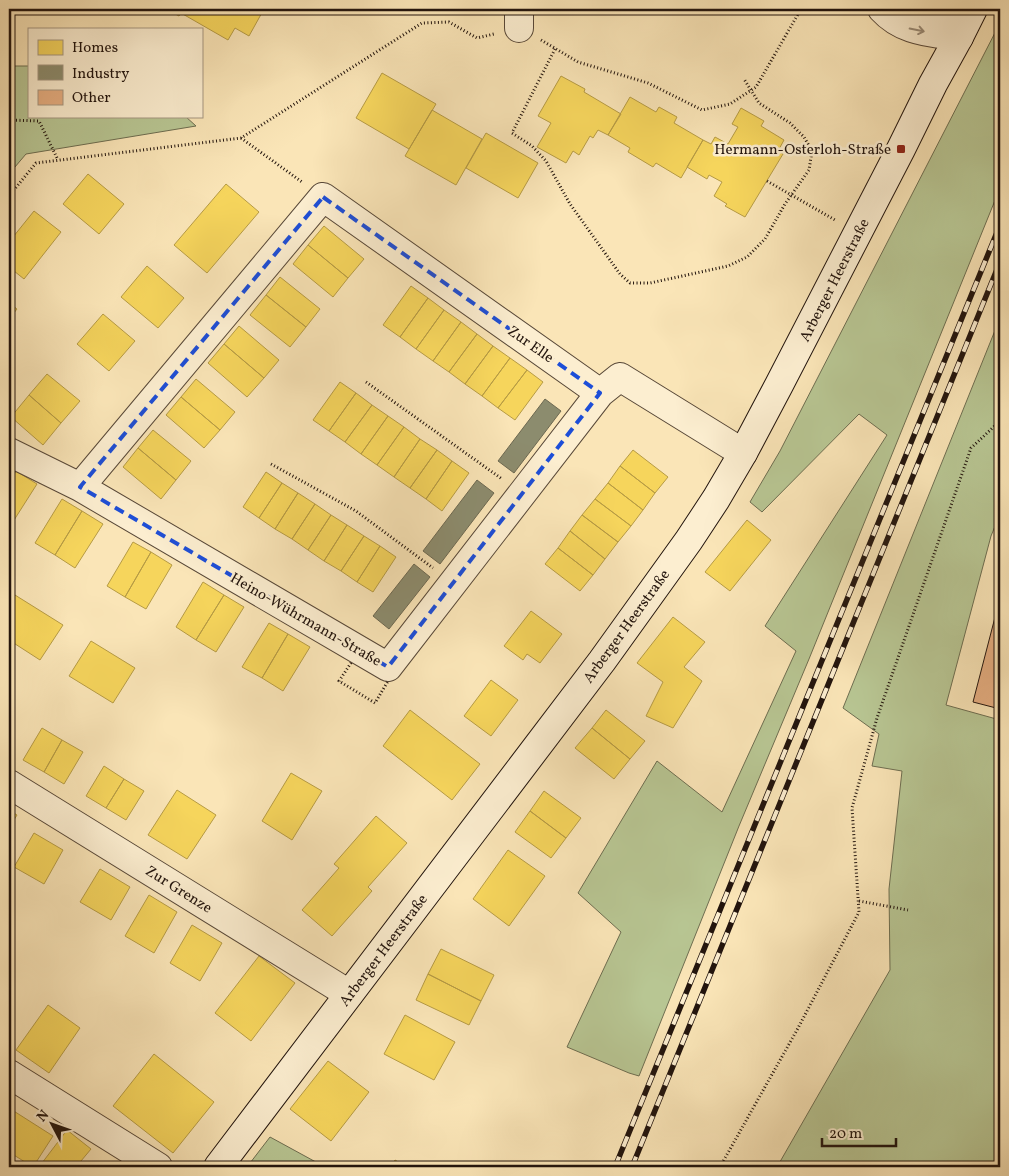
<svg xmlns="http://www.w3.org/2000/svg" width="1009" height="1176" font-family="Vollkorn,serif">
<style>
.green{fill:#b8c693;stroke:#6d6d50}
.homes{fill:#f6d55c;stroke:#b69b44}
.industry{fill:#8c8c6e;stroke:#6c6851}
.building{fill:#e7af82;stroke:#22140d}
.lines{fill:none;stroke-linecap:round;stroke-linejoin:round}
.minor-casing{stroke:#584838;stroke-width:30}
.tertiary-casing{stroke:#584838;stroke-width:30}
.secondary-casing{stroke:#22140d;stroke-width:30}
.path{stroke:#22140d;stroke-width:3;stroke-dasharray:1 2.5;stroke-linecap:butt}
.minor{stroke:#fceed0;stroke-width:28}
.tertiary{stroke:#fceed0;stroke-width:28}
.secondary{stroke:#fceed0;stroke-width:28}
.rail-casing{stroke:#22140d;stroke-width:5.5}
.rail{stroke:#fceed0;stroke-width:4;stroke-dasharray:11;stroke-linecap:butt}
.oneway{stroke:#9a8c78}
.marked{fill:none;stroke:#1d4ed8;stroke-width:4;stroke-dasharray:10 6;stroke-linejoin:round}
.poi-dot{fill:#8f2418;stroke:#fceed0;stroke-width:2}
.labels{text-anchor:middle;stroke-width:5;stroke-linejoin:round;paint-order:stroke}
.poi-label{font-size:15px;fill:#22140d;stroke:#fceed0;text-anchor:end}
.street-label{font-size:15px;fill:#22140d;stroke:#fceed0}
</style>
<rect width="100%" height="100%" fill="#fae5b7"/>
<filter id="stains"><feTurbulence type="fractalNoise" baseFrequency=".004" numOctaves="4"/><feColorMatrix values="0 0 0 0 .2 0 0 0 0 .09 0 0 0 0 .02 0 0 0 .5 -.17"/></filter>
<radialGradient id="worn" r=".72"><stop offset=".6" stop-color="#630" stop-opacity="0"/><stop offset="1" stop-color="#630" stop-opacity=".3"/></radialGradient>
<path class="green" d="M1000,23v165l-191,471 -70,167 -100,250 -10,-3 -62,-26 54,-115 -43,-39 79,-132 65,51 74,-161 -31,-25 122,-191 -28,-21 -97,98 -12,-10 30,-51z
M9,66h20v50h156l11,10 -170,28 -17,20z
M1000,318v196l-9,22 -45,169 54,15v447h-223l113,-197 -1,-81 13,-118 -30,-5 7,-32 -36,-26z
M270,1137l55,30h-78z"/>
<path class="homes" d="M166,9h98l-15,27 -14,-8 -7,12 -47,-27 -2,3z
M382,73l54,31 -27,45 -53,-31z
M561,76l24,13 -1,3 37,22 -13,21 -10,-5 -5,8 -3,-2 -11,19 -6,-4 -7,12 -29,-16 14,-24 -13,-7z
M630,97l26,15 3,-5 18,10 -3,6 29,17 -22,38 -25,-15 -3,4 -25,-15 2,-4 -22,-13z
M741,108l23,13 -3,5 23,14 -6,11 5,3 -38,63 -20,-11 2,-2 -13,-8 8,-14 -13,-7 -2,4 -20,-12 16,-27 8,4 4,-7 13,7 10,-17 -6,-3z
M432,110l50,29 -26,46 -51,-29z
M486,133l52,30 -20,35 -52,-30z
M88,174l36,30 -25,30 -36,-30z
M226,184l33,28 -52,61 -33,-28z
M34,211l27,21 -37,47 -15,-12v-25z
M324,226l40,33 -16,19 -40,-33z
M308,245l40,33 -15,19 -40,-33z
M147,266l37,32 -26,30 -37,-31z
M280,277l40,32 -14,18 -40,-32z
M411,286l17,12 -28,39 -17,-12z
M266,295l40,32 -16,20 -40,-32z
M428,298l16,12 -28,39 -16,-12z
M9,303l8,6 -8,10z
M444,310l17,12 -28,39 -17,-12z
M103,314l32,27 -26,30 -32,-27z
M461,322l16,12 -28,38 -16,-11z
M239,326l40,34 -15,18 -40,-34z
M477,334l16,12 -28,38 -16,-12z
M224,344l40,34 -17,19 -39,-34z
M493,346l17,12 -28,38 -17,-12z
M510,358l17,12 -29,38 -16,-12z
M527,370l16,12 -28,38 -17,-12z
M47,374l33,27 -19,22 -32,-28z
M196,379l39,33 -15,18 -39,-33z
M340,382l16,11 -27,38 -16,-11z
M356,393l16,12 -27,37 -16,-11z
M29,395l32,28 -18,22 -32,-28z
M181,397l39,33 -16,18 -38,-33z
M372,405l16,11 -27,38 -16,-12z
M388,416l16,11 -27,38 -16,-11z
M404,427l16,12 -26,38 -17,-12z
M153,430l38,31 -15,19 -38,-32z
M420,439l17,11 -27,38 -16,-11z
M138,448l38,32 -15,19 -38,-32z
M437,450l15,11 -26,38 -16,-11z
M633,450l35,27 -13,16 -35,-27z
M452,461l17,12 -27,38 -16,-12z
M620,466l35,27 -12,17 -35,-27z
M9,467l7,4 -7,12z
M16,471l21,13 -28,44v-45z
M266,472l16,11 -23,35 -16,-11z
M282,483l16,10 -23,36 -16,-11z
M608,483l35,27 -12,16 -36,-27z
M298,493l17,11 -23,35 -17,-10z
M62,499l20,12 -27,44 -20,-12z
M595,499l36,27 -13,16 -36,-27z
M315,504l16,11 -23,35 -16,-11z
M82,511l21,13 -28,44 -20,-13z
M331,515l16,10 -23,36 -16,-11z
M582,515l36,27 -13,17 -35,-28z
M747,520l24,20 -41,51 -25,-19z
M347,525l17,11 -23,35 -17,-10z
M570,531l35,28 -12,16 -35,-27z
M364,536l16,10 -23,36 -16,-11z
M133,542l18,10 -26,45 -18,-11z
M380,546l16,11 -23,35 -16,-10z
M558,548l35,27 -13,16 -35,-27z
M151,552l21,13 -26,44 -21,-12z
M203,582l21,13 -28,45 -20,-13z
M15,595l48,30 -23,35 -31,-20v-35z
M224,595l20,12 -28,45 -20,-12z
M531,611l31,23 -22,29 -13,-9 -4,6 -19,-14z
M673,617l32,25 -21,25 18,14 -29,47 -27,-12 17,-34 -26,-19z
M269,623l19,11 -26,44 -20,-11z
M288,634l22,13 -27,44 -21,-13z
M91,641l44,27 -22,35 -44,-27z
M491,680l27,20 -27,36 -27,-20z
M410,710l70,54 -28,36 -69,-54z
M606,710l39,31 -15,18 -38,-31z
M42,728l20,12 -18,32 -21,-12z
M592,728l38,31 -16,20 -39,-31z
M62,740l21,12 -19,32 -20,-12z
M104,766l20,13 -18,29 -20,-12z
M291,773l31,18 -30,49 -30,-19z
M124,779l20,12 -18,29 -20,-12z
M177,790l39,25 -29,44 -39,-24z
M544,791l37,27 -15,20 -36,-27z
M9,810l8,5 -8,13z
M530,811l36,27 -15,20 -36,-26z
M376,816l31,27 -39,44 4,4 -40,45 -30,-26 37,-42 -5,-4z
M34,833l29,17 -19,34 -30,-17z
M508,850l37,26 -36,50 -36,-27z
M100,869l30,18 -19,33 -31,-18z
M149,895l28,17 -23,41 -29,-17z
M192,925l30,18 -22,38 -30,-18z
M441,949l53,26 -13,26 -53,-27z
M259,956l36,27 -44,58 -36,-28z
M428,974l53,27 -12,24 -53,-25z
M48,1005l32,23 -31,45 -33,-23z
M405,1015l50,27 -21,38 -50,-26z
M154,1054l60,48 -41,51 -60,-47z
M328,1061l41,31 -38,49 -41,-32z
M9,1108l44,28 -20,31 -24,-15z
M67,1130l24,19 -15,18h-27l-7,-4z
M395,1160l12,7h-16z"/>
<path class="industry" d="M545,399l16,12 -47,62 -16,-12z
M477,480l17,13 -54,71 -17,-13z
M414,564l16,13 -41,52 -16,-13z"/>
<path class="building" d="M1000,598v111l-27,-7z"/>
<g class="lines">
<defs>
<path id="minor" d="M519,28v-19
M9,452l71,35 243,-290 277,196 20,-16 123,76
M80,487l308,180 212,-274
M9,784l340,210
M9,1074l149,93"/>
<path id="tertiary" d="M882,9c21,23 48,23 77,28
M930,9l29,28"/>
<path id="secondary" d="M218,1167l384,-506 87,-121 27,-41 27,-46 36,-68 122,-236 32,-65 26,-47 14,-28"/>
</defs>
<use href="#minor" class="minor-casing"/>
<use href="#tertiary" class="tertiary-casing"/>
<use href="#secondary" class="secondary-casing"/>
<path class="path" d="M541,40l37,22 70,21 54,27 28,-6 26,-17 45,-78
M555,49l-43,84 20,13 14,15 24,43 50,70 10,9h20l78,-17 19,-9 18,-18 20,-35 24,-34 3,-19 -8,-14 -14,-14 -31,-20 -15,-24
M9,120l30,1 19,39
M241,138l61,44
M767,181l68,39
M9,196l27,-33 205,-25 181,-115 27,-1 28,16 17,-4
M366,382l136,97
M271,464l85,47 77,57
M353,660l35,21 -13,22 -36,-22z
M859,901l49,9
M720,1167l77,-137 62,-118 -7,-104 25,-90 94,-270 29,-27"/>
<use href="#minor" class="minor"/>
<use href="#tertiary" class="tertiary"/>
<use href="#secondary" class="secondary"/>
<defs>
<path id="rail" d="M615,1167l385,-942
M632,1167l368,-905"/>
</defs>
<use href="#rail" class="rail-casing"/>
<use href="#rail" class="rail"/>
</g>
<defs><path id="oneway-shaft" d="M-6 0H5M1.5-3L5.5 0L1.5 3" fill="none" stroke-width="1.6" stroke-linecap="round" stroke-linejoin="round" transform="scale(1.25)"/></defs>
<use class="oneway" href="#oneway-shaft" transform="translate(917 30) rotate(11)"/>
<path class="marked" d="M323,197l277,196 -212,274 -308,-180z"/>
<rect class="poi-dot" x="896" y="144" width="10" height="10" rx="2.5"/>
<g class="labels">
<g class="poi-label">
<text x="891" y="154">Hermann-Osterloh-Straße</text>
</g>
<g class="street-label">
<text transform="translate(834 280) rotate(-63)" y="5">Arberger Heerstraße</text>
<text transform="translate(531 344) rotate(35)" y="5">Zur Elle</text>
<text transform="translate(306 619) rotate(30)" y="5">Heino-Wührmann-Straße</text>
<text transform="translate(626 626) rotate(-54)" y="5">Arberger Heerstraße</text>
<text transform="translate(179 889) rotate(32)" y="5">Zur Grenze</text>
<text transform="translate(383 950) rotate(-53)" y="5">Arberger Heerstraße</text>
</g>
</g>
<rect width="1009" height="1176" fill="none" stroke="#fae5b7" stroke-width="30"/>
<rect x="10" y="10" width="989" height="1156" fill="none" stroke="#22140d" stroke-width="2.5"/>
<rect x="15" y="15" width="979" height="1146" fill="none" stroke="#22140d"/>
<rect x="28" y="28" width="175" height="90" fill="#fceed0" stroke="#a59782"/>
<rect x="38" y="40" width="25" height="15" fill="#f6d55c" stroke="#a59782"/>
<text x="72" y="52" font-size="15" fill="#22140d">Homes</text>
<rect x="38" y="65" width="25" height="15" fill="#8c8c6e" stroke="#a59782"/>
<text x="72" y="78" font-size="15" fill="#22140d">Industry</text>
<rect x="38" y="90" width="25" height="15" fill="#e7af82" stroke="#a59782"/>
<text x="72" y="102" font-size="15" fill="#22140d">Other</text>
<g transform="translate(52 1124) rotate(311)" stroke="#fceed0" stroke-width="4" paint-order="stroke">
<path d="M0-4L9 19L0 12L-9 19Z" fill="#22140d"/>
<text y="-8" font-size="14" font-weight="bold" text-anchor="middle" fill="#22140d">N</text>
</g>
<path d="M822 1138v8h74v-8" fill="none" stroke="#22140d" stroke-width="2.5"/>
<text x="829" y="1138" font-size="15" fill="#22140d" stroke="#fceed0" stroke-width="4" paint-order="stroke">20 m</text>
<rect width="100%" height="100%" filter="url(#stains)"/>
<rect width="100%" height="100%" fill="url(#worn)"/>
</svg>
